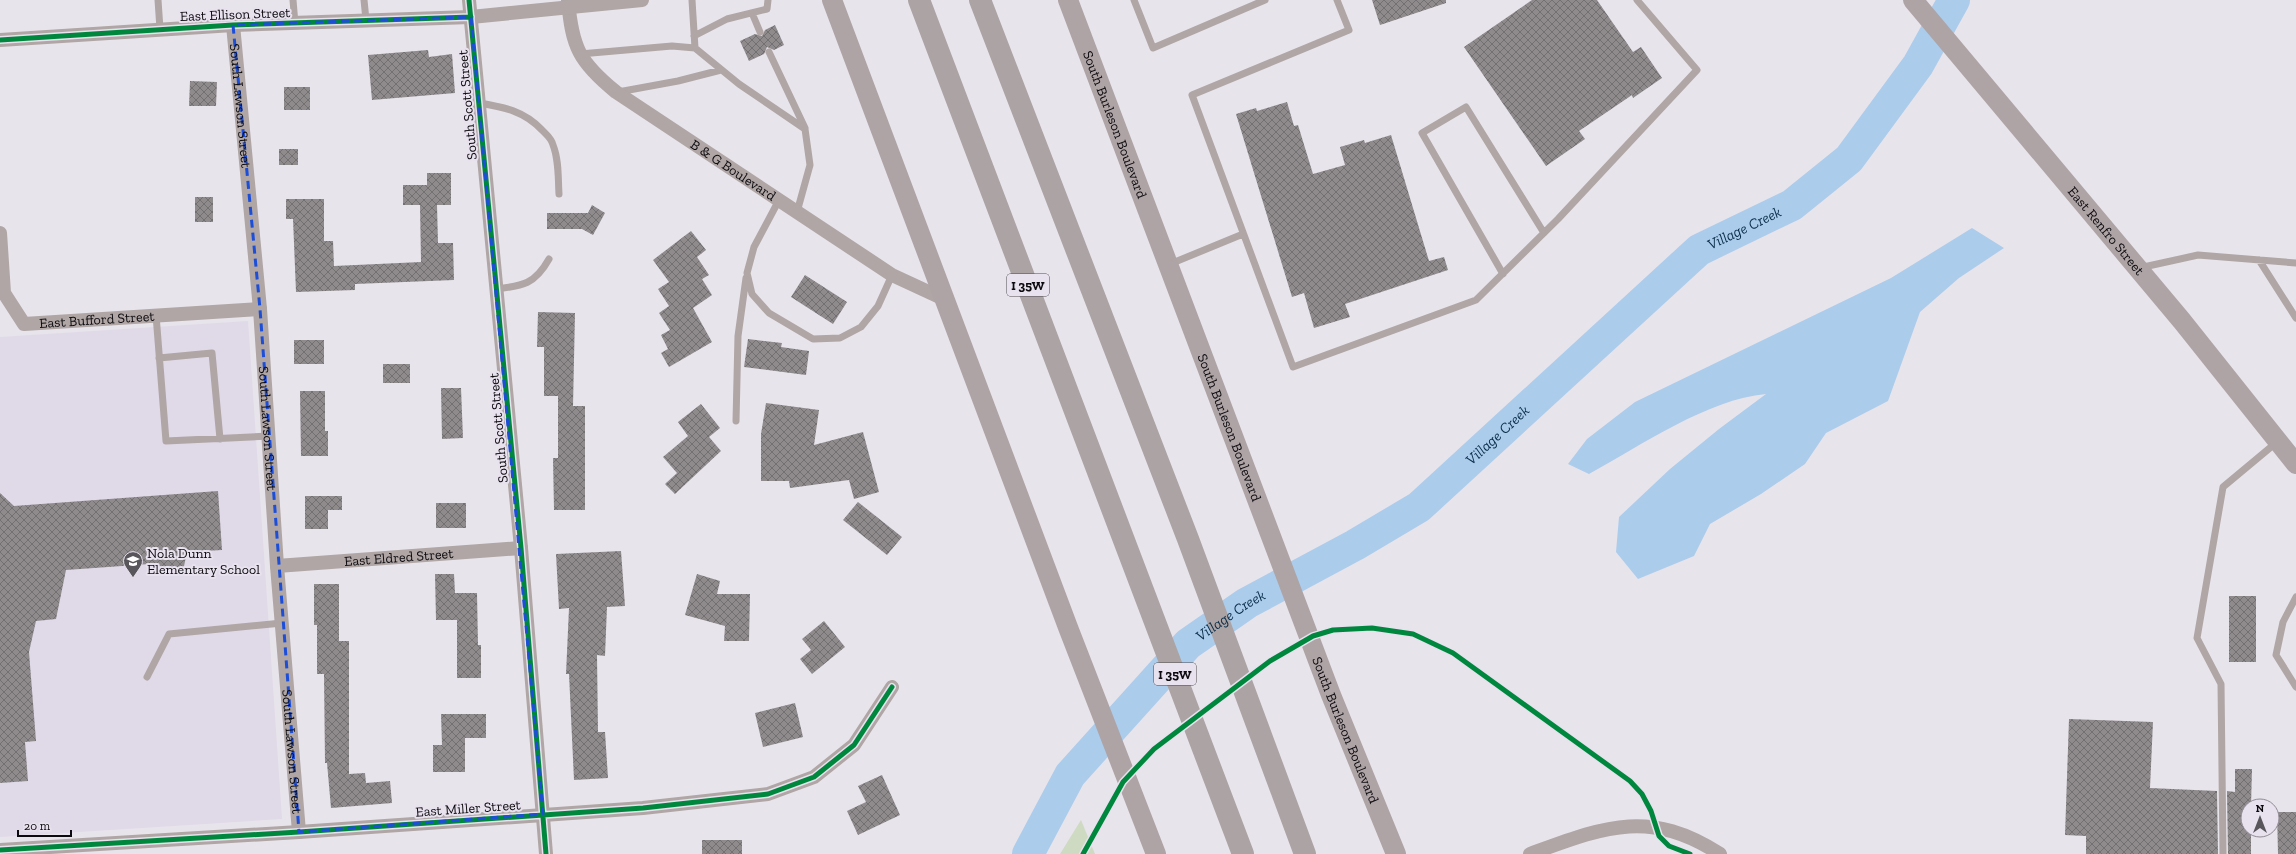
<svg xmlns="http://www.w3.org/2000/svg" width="2296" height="854" font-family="'Zilla Slab',serif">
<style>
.built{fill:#e0d9e8}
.green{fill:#cedac1}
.water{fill:#acccec}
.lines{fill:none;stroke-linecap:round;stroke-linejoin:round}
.river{stroke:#acccec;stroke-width:32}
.building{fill:url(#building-cross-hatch)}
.lane{stroke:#afa6a5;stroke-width:7}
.street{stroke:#afa6a5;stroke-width:14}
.secondary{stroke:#aea4a5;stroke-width:20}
.highway{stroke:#aca3a4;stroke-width:22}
.cycleway-casing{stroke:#e8e1ee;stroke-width:8}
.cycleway{stroke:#00873e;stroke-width:5}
.marked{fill:none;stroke:#1d4ed8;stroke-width:3;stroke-dasharray:8 5;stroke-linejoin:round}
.labels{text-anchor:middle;stroke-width:4;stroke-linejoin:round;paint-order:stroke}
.shield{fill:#e8e1ee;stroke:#4e4a51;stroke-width:1}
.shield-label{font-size:13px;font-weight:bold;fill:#0c0a0e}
.street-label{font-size:14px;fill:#0c0a0e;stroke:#e8e1ee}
.poi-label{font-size:14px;fill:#0c0a0e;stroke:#e8e1ee;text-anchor:start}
.water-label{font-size:15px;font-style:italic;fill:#0a2e4a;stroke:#e8e1ee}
</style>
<defs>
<pattern id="building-cross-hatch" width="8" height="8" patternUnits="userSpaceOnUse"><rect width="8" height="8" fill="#8f8b8d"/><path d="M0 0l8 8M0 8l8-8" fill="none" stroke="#737072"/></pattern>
</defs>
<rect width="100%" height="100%" fill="#e8e4eb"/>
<path class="built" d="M248,321l34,498 -282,18v-500z"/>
<path class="green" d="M1081,820l14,34h-35z"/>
<path class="water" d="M1972,228l32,20 -45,30 -39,34 -32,89 -62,32 -21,31 -44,30 -51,30 -16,32 -56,23 -22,-27 3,-35 51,-48 49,-40 47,-35c-58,5 -126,52 -177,80l-21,-10 19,-25 48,-37 256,-124z"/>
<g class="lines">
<path class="river" id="s1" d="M1028,854l42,-79 118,-131 59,-41 108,-58 64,-38 280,-257 93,-45 57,-46 69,-94 36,-65"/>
</g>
<path class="building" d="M1372,0h74v3l-66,22z
M1532,0h65l36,52 8,-5 21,31 -29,20 -1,-3 -53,36 6,8 -39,27 -82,-119z
M775,25l9,20 -10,5 -7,-3 -3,7 -15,7 -9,-20 15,-7 7,2 3,-6z
M428,50l1,7 23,-3 3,39 -83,7 -4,-45z
M190,81l27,1 -1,24h-27z
M284,87h26v23h-26z
M1287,102l7,24 4,-1 15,49 32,-9 -5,-18 24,-7 1,3 26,-8 38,126 15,-4 4,13 -103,34 5,13 -36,11 -10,-35 -12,4 -56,-183 20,-6 1,3z
M279,149h19v16h-19z
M427,173h24v32h-14l1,38h15l1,37 -99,4v6l-59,2 -3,-73h-7v-20h38v42h9l1,25 87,-4 -1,-57h-17v-20h24z
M195,197h18v25h-18z
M592,205l13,8 -12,22 -11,-6h-35v-16h41z
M691,231l15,19 -9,7 12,18 -7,4 10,16 -19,13 19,34 -43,25 -8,-14 7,-4 -7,-14 9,-5 -11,-17 10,-7 -11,-17 11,-7 -16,-22z
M805,275l42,27 -14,22 -42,-27z
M538,312l37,1 -2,93h12v104h-31l-1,-52h5v-62h-14v-49h-7z
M748,339l34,4 -1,4 28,4 -3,24 -62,-8z
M294,340h30v24h-30z
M383,364h27v19h-27z
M441,388h20l2,50 -21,1z
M300,391h25v40h3v25h-27z
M766,403l53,7 -5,35 49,-13 16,60 -25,7 -5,-19 -59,8 -1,-7h-28v-47z
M701,404l19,24 -11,9 12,14 -46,43 -10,-10 12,-11 -14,-16 25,-21 -10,-14z
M218,491l4,59 -35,2 -4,19 -33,-7 -84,6 -10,49 -20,2 -7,31 7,89 -11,1 3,39 -28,2v-290l14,13z
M305,496h37v14h-14v19h-23z
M858,502l44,35 -15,18 -44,-35z
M436,503h30v25h-30z
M621,551l4,55 -18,1 -2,49 -8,-1 1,77h7l3,46 -34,2 -5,-106h-3l3,-66 -10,1 -3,-55z
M435,574h19l1,19h22l1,52h3v33h-24v-58h-21z
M697,574l23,7 -3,13h33l-1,47h-25l1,-15 -40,-11z
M314,584h25v57h10v133l16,-1 1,10 24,-2 2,22 -61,5 -4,-45h-2l-1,-89h-7v-49h-3z
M2229,596h27v66h-27z
M824,621l21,26 -33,27 -12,-15 11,-9 -9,-11z
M795,703l8,34 -40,10 -8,-34z
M441,714h45v24h-21v34h-32v-27h9z
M2069,719l84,3 -3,66 67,3 1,63h-132v-18l-21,-1z
M2235,769h17l-1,37h-3v24h3v24h-23l-1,-63 8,1z
M882,775l18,40 -42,20 -11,-24 19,-9 -8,-16z
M2277,812h19v42h-18z
M702,840h40v14h-40z"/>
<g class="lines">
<path class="lane" d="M158,0l2,29
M293,0l2,24
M364,0l2,20
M692,0l3,48 44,36 66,45 5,36 -13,47
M1134,0l19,48 112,-48
M1337,0l12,30 -157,65 101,272 183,-67 82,-81 139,-149 -60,-70
M752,13l8,19
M694,36l33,-17 40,-10 1,-9
M769,52l36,76
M580,54l92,-8 23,2
M618,92l60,-11 43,-11
M479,103c25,4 45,8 63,27 4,4 10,9 11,15 6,15 5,33 6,49
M779,200l-25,47 -7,26 5,21 17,19 44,26 27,-1 21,-11 17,-21 14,-31
M2259,260l37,58
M1170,264l73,-30
M2139,268l59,-13 98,8
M1503,274l-81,-141 44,-26 78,126
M496,289c27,-3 39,-5 53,-30
M156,315l10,126 103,-5
M159,358l53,-5 8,86
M736,421l2,-85 8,-58
M2296,597l-13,25 -7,33 20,32
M147,677l22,-43 113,-11
M2223,854l-2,-170 -24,-46 26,-151 54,-45"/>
<g class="street">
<path d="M469,0l52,548 25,306"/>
<path id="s2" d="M568,0c4,47 11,62 48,92l276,183 54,25"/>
<path id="s3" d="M233,25l27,284 17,257 22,266"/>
<path d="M0,40l233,-15 238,-8 171,-17"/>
<path id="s4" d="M0,233l4,60 20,31 236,-15"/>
<path id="s5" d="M277,566l244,-18"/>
<path d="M0,850l299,-18 344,-24 125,-14 46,-17 40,-32 38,-58"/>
<path d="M1530,854c74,-27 118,-46 190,0"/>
</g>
<g class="secondary">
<path d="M832,0l237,630 87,224"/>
<path id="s6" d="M1068,0l263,695 65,159"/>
<path id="s7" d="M1913,0l269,321 114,143"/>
</g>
<path class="highway" d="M919,0l324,854
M980,0l208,539 117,315"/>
<defs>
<path id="cycleway" d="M469,0l52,548 25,306
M0,40l233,-15 238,-8
M0,850l299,-18 344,-24 125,-14 46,-17 40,-32 38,-58
M1083,854l40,-72 31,-33 116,-88 43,-25 20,-6 39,-2 41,6 40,19 177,128 12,13 9,17 8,25 10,10 21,8"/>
</defs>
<use href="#cycleway" class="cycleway-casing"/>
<use href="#cycleway" class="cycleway"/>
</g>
<path class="marked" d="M471,17l72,797 -244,18 -39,-523 -27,-284z"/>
<defs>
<symbol id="school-pin" viewBox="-11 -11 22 30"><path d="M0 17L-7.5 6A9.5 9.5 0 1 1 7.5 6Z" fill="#59565b" stroke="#e8e1ee"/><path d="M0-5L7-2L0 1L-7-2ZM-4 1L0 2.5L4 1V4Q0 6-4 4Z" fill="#fff"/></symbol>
</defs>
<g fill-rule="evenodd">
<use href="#school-pin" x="122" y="550" width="22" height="30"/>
</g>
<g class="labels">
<g class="shield">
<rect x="1007" y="274" width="42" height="22" rx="3"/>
<rect x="1154" y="663" width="42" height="22" rx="3"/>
</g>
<g class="shield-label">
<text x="1028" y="290">I 35W</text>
<text x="1175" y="679">I 35W</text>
</g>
<g class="street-label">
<text transform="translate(235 14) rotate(-2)" y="5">East Ellison Street</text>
<text transform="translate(467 105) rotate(-95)" y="5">South Scott Street</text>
<text dy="5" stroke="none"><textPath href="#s3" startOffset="81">South Lawson Street</textPath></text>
<text dy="5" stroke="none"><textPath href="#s6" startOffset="133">South Burleson Boulevard</textPath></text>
<text dy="5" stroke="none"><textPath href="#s2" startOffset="249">B &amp; G Boulevard</textPath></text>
<text dy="5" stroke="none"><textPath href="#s7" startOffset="301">East Renfro Street</textPath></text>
<text dy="5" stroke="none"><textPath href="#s4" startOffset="170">East Bufford Street</textPath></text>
<text transform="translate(498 428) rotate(-95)" y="5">South Scott Street</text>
<text dy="5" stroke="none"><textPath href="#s6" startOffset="457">South Burleson Boulevard</textPath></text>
<text dy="5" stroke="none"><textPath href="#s3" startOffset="405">South Lawson Street</textPath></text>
<text dy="5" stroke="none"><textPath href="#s5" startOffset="122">East Eldred Street</textPath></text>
<text dy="5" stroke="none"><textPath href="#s6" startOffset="781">South Burleson Boulevard</textPath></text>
<text dy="5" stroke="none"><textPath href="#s3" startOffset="729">South Lawson Street</textPath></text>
<text transform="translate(468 808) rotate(-4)" y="5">East Miller Street</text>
</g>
<g class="poi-label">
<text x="147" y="558">Nola Dunn<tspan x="147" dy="16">Elementary School</tspan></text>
</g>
<g class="water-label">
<text dy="5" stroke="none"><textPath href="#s1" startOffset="965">Village Creek</textPath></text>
<text dy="5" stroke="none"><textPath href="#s1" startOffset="641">Village Creek</textPath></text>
<text dy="5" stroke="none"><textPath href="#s1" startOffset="317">Village Creek</textPath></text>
</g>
</g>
<g transform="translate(2260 818)"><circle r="19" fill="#e8e1ee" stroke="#908b94"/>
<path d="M0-3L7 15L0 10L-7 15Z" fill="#59565b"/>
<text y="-6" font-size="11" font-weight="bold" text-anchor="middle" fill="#0c0a0e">N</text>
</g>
<path d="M18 830v6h53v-6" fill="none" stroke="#0c0a0e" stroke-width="2"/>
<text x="24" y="830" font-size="12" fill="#0c0a0e" stroke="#e8e1ee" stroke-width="3" paint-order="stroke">20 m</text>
</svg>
